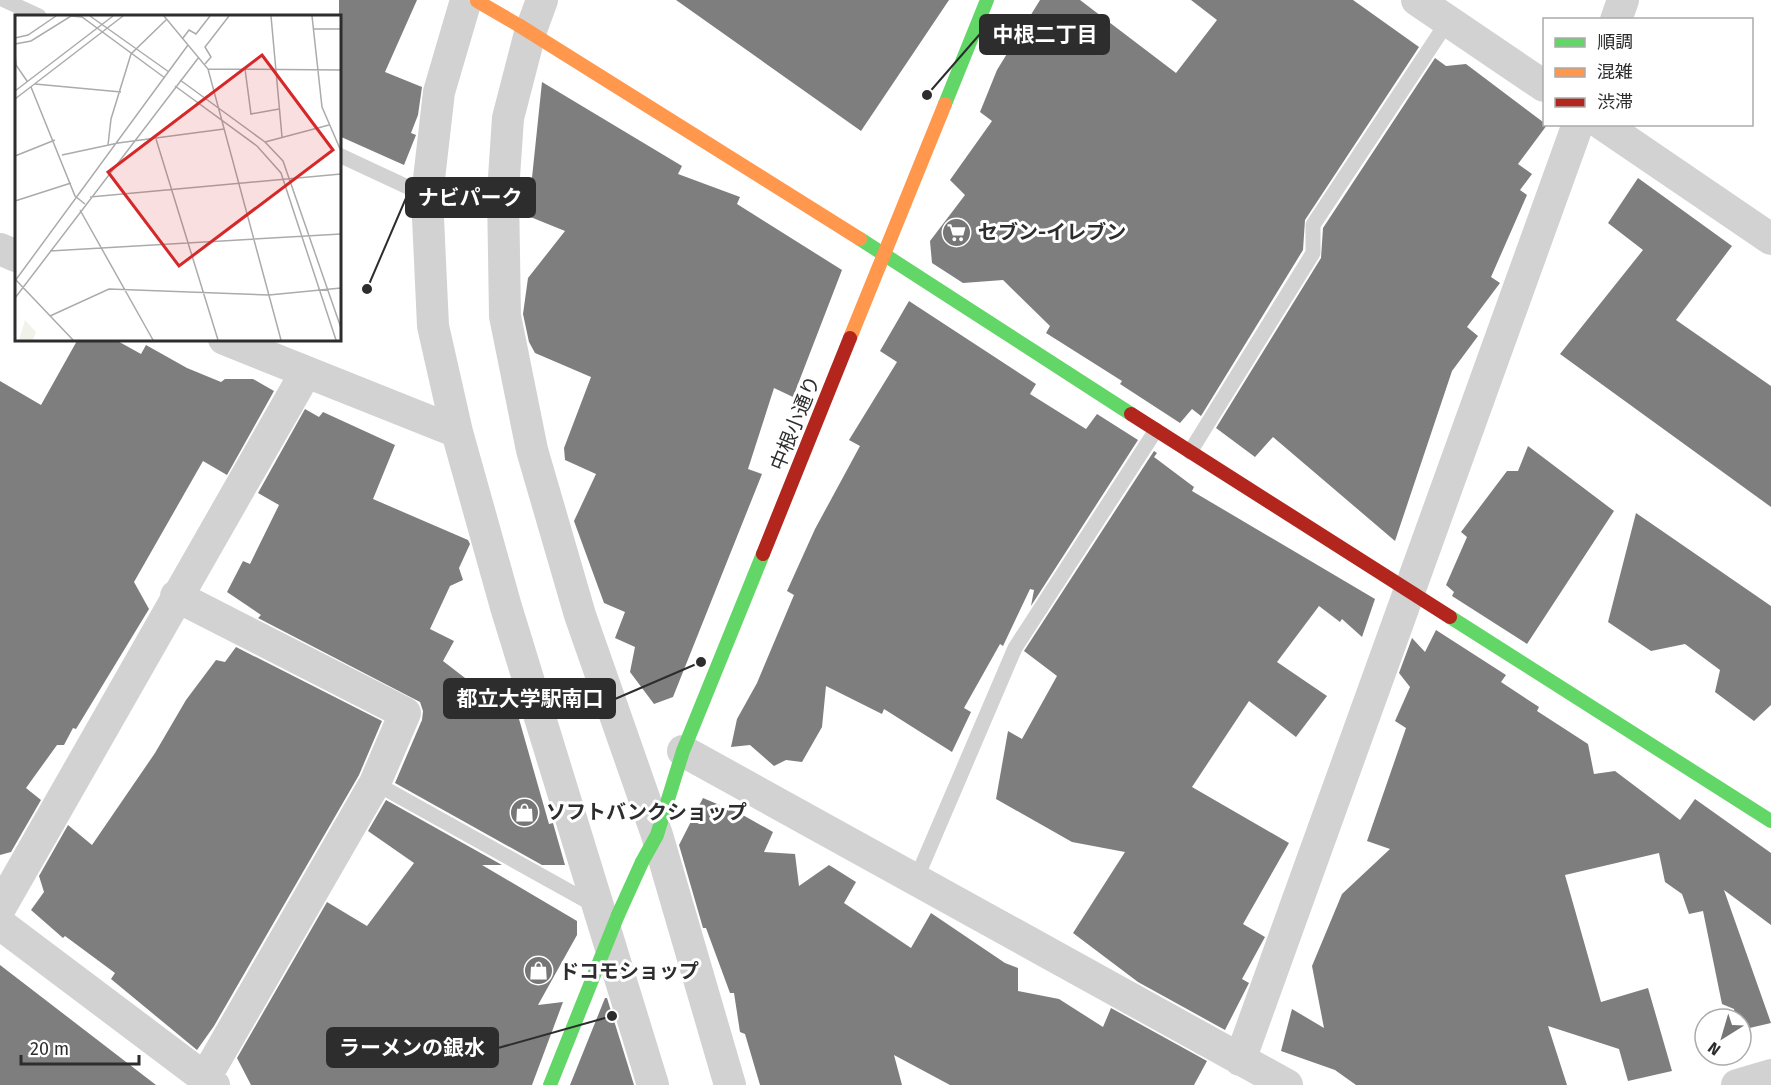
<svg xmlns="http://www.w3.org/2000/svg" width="1771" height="1085" font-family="'Fira Sans','Noto Sans JP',sans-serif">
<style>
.building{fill:#7e7e7e}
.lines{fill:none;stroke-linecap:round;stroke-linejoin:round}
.lane{stroke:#d2d2d2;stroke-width:15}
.street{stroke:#d2d2d2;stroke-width:32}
.fast{stroke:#63d668;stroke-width:14}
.slow{stroke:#ff974d;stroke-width:14}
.jam{stroke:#b3261e;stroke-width:14}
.fast-bridge{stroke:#63d668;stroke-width:14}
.slow-bridge{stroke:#ff974d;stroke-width:14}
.labels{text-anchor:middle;stroke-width:6;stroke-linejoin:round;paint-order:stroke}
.poi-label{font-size:20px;font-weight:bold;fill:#2d2d2d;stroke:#fff;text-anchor:start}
.street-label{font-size:20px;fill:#2d2d2d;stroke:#fff}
.inset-road{fill:none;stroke:#ababab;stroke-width:1.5}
.view{fill:#d62828;fill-opacity:0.15;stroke:#d62828;stroke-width:3}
.inset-edge{fill:none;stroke:#2d2d2d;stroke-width:3}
.leader{fill:none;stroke:#2d2d2d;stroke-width:2}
.callout-dot{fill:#2d2d2d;stroke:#fff;stroke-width:2}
.callout{fill:#2d2d2d;stroke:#2d2d2d;stroke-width:2}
.callout-label{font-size:21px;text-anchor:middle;font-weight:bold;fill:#fff}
</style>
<rect width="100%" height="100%" fill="#fff"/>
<path class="building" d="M339,0h78l-32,72 37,15 -4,28 -7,18 5,2 -12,30 -65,-29z
M676,0h273l-88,131z
M1040,0h40l96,73 41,-53 -26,-20h162l66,47 -114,173 -2,30 -102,166 -9,-7 -12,14 -60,-39 2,-3 -76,-48 4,-7 -47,-46 -40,3 -31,-20 -2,-22 35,-46 -15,-15 42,-59 -12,-9 17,-42z
M1435,58l11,8 20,-2 81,61 -29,39 14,10 -12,16 7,5 -36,82 9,6 -33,44 11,9 -26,35 -57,170 -122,-104 -18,20 -39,-29 105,-170 2,-30z
M542,82l140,84 -4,8 62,23 -3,7 105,66 -49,127 -19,-9 -26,81 14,5 -89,223 -19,7 -24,-32 5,-25 -20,-9 10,-26 -21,-9 -30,-82 22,-47 -31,-14 -1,-12 27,-71 -56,-24 -6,-11 -6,-28 5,-36 37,-47 -37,-15z
M1638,178l94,68 -56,74 95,66v121l-211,-153 83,-104 -35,-27z
M909,301l127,83 -6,10 56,35 11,-15 41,26 -107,166 3,-16 -4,-1 -27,57 -3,-2 -36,64 7,4 -19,40 -68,-43 -2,5 -56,-28 -4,41 -20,35 -16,-2 -12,6 -24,-21 -19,2 6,-28 20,-36 37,-88 -7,-4 28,-62 45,-83 -11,-6 48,-78 -17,-11z
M78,339h36l27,15 5,-9 41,23 34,14 4,-3h28l21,12 -47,84 -24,-14 -69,121 15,27 -73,120 -3,-1 -9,17h-7l-31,43 15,12 -30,52 -11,3v-474l41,24z
M305,409l14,8 4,-5 72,33 -22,54 95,41 2,4 -11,24 4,12 -13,6 -20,43 24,12 -11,20 48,37 8,-5 16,12 34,119 4,-1 12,42h-23l-147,-82 27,-63 1,-9 -3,-9 -162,-84 3,-3 -34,-23 16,-31 7,3 29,-59 -21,-12z
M1528,446l86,65 -87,133 -75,-48 2,-4 -8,-7 21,-48 -6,-5 46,-61h11z
M1154,451l3,2 -3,4 40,30 -2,4 183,108 -13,38 -20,-18 -2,3 -21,-16 -42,56 50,34 -31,41 -47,-36 -57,86 97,56 -46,81 22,13 -23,42 7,4 -24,47 -87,-48 -65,-49 52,-81 -53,-10 -76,-43 12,-68 14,8 35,-63 -33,-25z
M1636,513l135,93v99l-17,16 -39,-29 5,-22 -35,-26 -34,7 -43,-29z
M1436,630l70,45 -5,7 38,25 -2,4 51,33 6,30 21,-3 65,49 15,-21 76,54v72l-47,-35 47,133 -30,7v-11h-5l-2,-10 -12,-5 -19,-93 -14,3 -7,-20 -17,-12 -6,-29 -94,22 36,127 47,-14 24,83 -44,10 -9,-32 -71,-23 19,59h-211l-21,-15 -54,-19 11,-42 32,19 -12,-62 30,-72 48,-45 -23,-8 39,-113 -11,-7 15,-34 -11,-14 13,-35 13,14z
M236,647l146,74 -23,54 -145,251 -17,24 -86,-71 4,-6 -50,-37 -2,2 -32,-28 13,-18 -5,-16 29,-51 24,20 63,-92 31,-53 30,-40 9,2z
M703,798l38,16 32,18 -9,20 31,2 4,32 30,-21 27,17 -12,21 67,45 20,-35 74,50 13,5v23l41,8 44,28 8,-19 96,53 -13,24h-244l-56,-30 8,30h-142l-15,-51 -5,-2 -6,-39h-4l-24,-65h-3l-24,-83z
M386,800l116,65h-20l95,56v14l-39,70 25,-3 -31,83h-281l-14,-27 90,-156 40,24 47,-63 -46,-32z
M0,965l156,120h-156z
M605,998h2l27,87h-64z"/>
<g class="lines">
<path class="lane" d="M4,0l35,16
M339,155l88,41
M1190,452l123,-199v-28l135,-204
M375,783l210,117h11
M917,877l98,-229 141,-218"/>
<path class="street" d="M466,0l-27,92 -12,104 6,130 24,106 49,175 147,478
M542,0l-12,33 -22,85 -5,74 2,124 27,134 48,165 77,220 73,250
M1417,0l127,86
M1616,20l7,-20
M1602,124l169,115
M0,249l16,7
M224,339l233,93
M176,596l229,117 -30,70 -170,295
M683,751l604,334
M0,908l306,-536
M0,924l214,161
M1240,1060l338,-936
M1737,1085l34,-10"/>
<path class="fast" d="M945,104l42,-104
M860,239l271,175
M1450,617l321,204
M642,862l15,-27 26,-84 80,-197
M550,1085l68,-170"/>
<path class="slow" d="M520,26l340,213
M850,338l95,-234"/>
<path class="jam" d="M1131,414l319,203
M763,554l87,-216"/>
<path class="fast-bridge" d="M618,915l24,-53"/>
<path class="slow-bridge" d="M477,1l43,25"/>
</g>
<defs>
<symbol id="supermarket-disc" viewBox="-11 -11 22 22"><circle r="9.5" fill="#767676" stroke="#fff"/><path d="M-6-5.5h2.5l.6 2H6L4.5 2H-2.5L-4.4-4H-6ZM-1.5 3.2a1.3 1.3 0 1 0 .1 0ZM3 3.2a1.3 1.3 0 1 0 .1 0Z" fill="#fff"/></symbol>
<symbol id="shop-disc" viewBox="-11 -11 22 22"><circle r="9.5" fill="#767676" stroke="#fff"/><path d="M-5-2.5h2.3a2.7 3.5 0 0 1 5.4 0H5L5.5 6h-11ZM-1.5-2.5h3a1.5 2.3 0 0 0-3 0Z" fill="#fff"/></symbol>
</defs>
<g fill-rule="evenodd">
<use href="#supermarket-disc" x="940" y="216" width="33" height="33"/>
<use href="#shop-disc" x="508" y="796" width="33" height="33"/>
<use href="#shop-disc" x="522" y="954" width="33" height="33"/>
</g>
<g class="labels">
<g class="poi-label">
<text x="978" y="239">セブン-イレブン</text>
<text x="546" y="819">ソフトバンクショップ</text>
<text x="559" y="978">ドコモショップ</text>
</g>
<g class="street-label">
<text transform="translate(795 423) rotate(-68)" y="7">中根小通り</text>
</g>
</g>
<g transform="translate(15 15)">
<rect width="326" height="326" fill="#fff"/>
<path d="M10,305l11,12 -3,8h-14z" fill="#f1f3eb"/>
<path class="inset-road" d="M75,1l79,56M149,1l44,53 73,271M256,1l11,121M297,1l10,91 19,44M298,14h28M0,23l13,-3 28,-19M168,23l6,-8 7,4 14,-18M0,29l16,-3 40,-25 11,1 83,61M0,37l1,13 11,16M190,49l6,-7 -6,-10 24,-31M193,54l133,1M230,54l6,45 28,-5M165,65l85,62 18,19 58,167M20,69l86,8M160,71l82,60 24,27 55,167M16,72l44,109 10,8M0,76l98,-75M0,84l108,-83M141,124l62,201M250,127l64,-17M93,130l3,-26 20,-65 36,-35M47,140l56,-12 106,-14M0,141l40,-16M75,182l251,-23M0,186l56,-18M65,195l73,130M35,236l291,-17M0,264l58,61M0,266l173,-236M0,283l184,-241M35,301l59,-27 160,6 72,-7"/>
<path class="view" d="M247,40l71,95 -154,116 -71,-94z"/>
<rect width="326" height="326" class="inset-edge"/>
</g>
<path class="leader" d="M927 95L980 34M367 289L406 198M701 662L615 699M612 1016L498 1048"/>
<g class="callout-dot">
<circle cx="927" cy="95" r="6"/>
<circle cx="367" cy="289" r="6"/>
<circle cx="701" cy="662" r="6"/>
<circle cx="612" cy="1016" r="6"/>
</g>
<g class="callout">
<rect x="980" y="15" width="129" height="39" rx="6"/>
<rect x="406" y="178" width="129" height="39" rx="6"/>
<rect x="444" y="679" width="171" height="39" rx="6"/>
<rect x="327" y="1028" width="171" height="39" rx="6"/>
</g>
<g class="callout-label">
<text x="1045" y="42">中根二丁目</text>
<text x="470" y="205">ナビパーク</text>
<text x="530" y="706">都立大学駅南口</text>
<text x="412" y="1055">ラーメンの銀水</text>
</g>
<rect x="1543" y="18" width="210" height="108" fill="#ffffff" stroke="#ababab" stroke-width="1.5"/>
<rect x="1555" y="38" width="30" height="9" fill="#63d668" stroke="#ababab" stroke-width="1.5"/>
<text x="1597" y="48" font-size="18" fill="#2d2d2d">順調</text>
<rect x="1555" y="68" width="30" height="9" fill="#ff974d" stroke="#ababab" stroke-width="1.5"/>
<text x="1597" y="78" font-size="18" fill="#2d2d2d">混雑</text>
<rect x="1555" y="98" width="30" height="9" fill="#b3261e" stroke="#ababab" stroke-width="1.5"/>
<text x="1597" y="108" font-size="18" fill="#2d2d2d">渋滞</text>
<g transform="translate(1723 1037) rotate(217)"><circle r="28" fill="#ffffff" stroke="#ababab" stroke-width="1.5"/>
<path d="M0-4.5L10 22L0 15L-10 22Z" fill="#767676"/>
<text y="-9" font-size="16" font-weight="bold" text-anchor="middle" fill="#2d2d2d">N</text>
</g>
<path d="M21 1055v9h118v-9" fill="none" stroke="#2d2d2d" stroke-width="3"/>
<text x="30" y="1055" font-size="18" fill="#2d2d2d" stroke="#ffffff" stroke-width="4.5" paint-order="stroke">20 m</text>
</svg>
